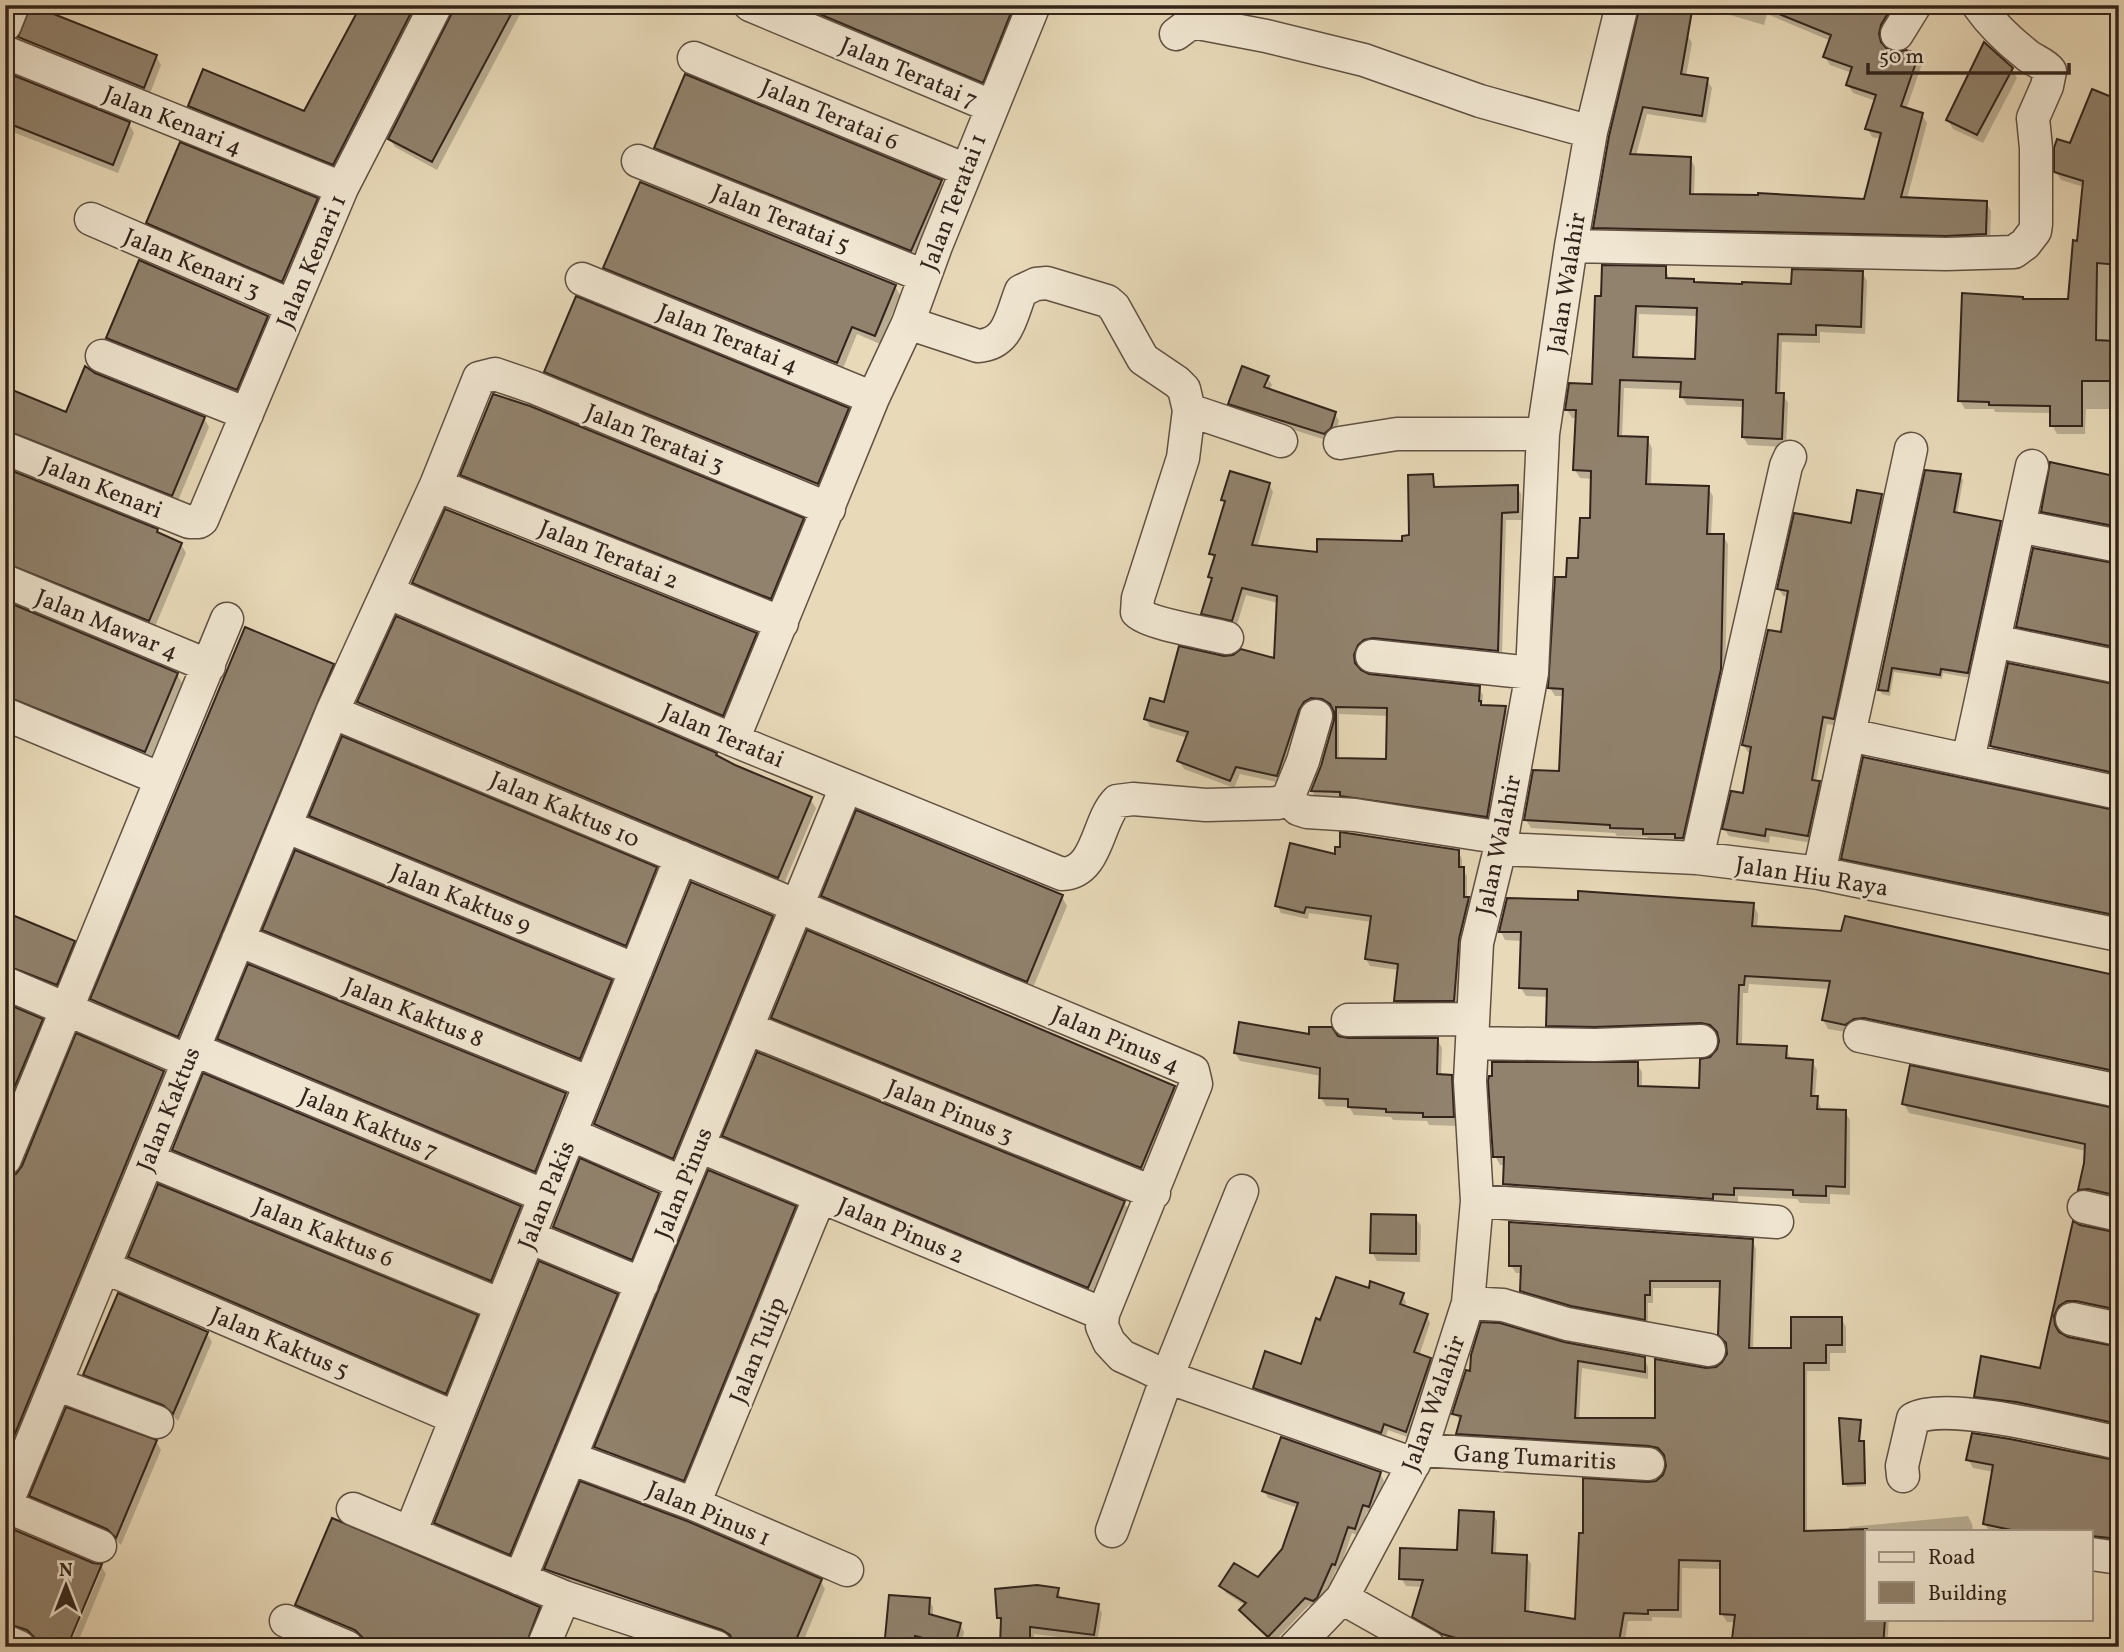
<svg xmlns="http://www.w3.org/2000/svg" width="2124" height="1652" font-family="Vollkorn,serif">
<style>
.shadow{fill:#0003;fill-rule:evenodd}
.building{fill:#91826d;stroke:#32241c;stroke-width:2;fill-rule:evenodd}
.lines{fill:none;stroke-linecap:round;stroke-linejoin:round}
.minor-casing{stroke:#605143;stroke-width:35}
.minor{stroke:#f0e6d1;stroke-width:32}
.labels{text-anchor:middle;stroke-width:5;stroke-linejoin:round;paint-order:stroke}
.street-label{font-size:24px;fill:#32241c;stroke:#f0e6d1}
</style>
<rect width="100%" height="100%" fill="#e8d9b8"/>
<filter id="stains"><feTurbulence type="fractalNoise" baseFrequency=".00286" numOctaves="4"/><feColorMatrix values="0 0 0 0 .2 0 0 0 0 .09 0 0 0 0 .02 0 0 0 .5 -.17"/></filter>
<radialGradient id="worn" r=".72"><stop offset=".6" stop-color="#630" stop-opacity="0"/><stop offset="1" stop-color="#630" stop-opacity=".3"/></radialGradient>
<path class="shadow" d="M363,5h62l-87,168 -143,-58 -5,-9 115,7z
M456,5h69l-88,165 -42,-23 -5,-8 64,-125z
M784,5h239l-35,85z
M1696,5h207l-18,28 -3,11 5,7 31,4 4,9 -16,46 16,5 5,8 -20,76 79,3 5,9 -1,31 -391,-6 -4,-8 16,-92 76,-102 5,9 -6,34 21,3 5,8 -6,35 -59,-9 -11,42 54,2 5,9 -1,29 171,4 16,-61 -9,-2 -5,-9 9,-27 -23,-8 -5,-8 4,-12 -22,-8 -5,-8 6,-16 -64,-27 -3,11z
M20,37l136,19 5,9 -12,31 -124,-50z
M2012,69l5,9 -34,65 -30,-14 -5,-9z
M5,74l124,50 5,9 -16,40 -113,-44z
M2119,103v306h-33l-1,25h-28l-5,-9v-12l-57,-1 -1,-3h-29l-5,-8 64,-100h45l15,-114 -23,-7 -5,-8 15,-27z
M656,148l284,33 6,9 -30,69 -255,-103z
M317,199l5,9 -35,82 -134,-58 -5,-9z
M605,267l290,19 5,9 -20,49 -23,-10 -15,37 -232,-95z
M1665,268l5,12 24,4 99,2 69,-14 5,9 -2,53 -45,-2v11l-38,-1 -2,53h3l5,8 -2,44 -38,-2 -5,-8 1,-30 -57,-2 -5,-8v-7l-58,-2 -2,50 25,1 5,9 -1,38 57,2 5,8 -2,39 12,1 5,8 -3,134 -38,168 -37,-4 -3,-5 -30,-1 -2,-3 -84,-5 -5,-8 35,-47 3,-77h-9l-5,-8 18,-109 12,-19 11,-40 2,-41 -13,-1 -5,-8 3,-52h-6l-5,-8 26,-25 4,-87zM1639,314l59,2 -1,45 -59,-2z
M267,317l5,9 -30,72 -129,-51 -5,-9z
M546,372l302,37 5,9 -30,74 -272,-111z
M94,375l110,43 5,9 -32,76 -172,-63v-52l62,26z
M1267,377l5,8 -3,6 66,23 4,7 -5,14 -5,6 -95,-30 -4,-7zM1265,380h4l-6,16 -3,-1z
M5,470l152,61 3,4 21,9 5,9 -32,76 -149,-56z
M462,475l341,45 5,9 -32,78 -309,-123z
M1432,476l5,13 80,-2 4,7 1,26h-16l-4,138 -141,-5 -4,11 1,6 11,6 109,12 5,7 -1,12 23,1 5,7 -19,109 -174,-25 -5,-8 24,-70v-10l-10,-5 -45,77 -41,-9 -6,14 -50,-19 -5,-8 9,-23 -38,-11 -4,-8 77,-61 52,2 3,-57 -32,-8 -10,33 -28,-7 -5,-8 10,-31 -3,-5 5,-17 -4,-6 15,-50 -3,-5 46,-15 4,8 -16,56 61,6 86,-11 7,-6zM1339,714l50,2 -2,44 -48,-1z
M1960,476l3,4 -6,35 43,7 3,5 -33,151 -27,-5 -1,6 -48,-7 -4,24 -8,-2 -3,-5z
M2119,479v56l-71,-15 -5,-9z
M1881,496l5,8 -48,222 -11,-2 -11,58 3,1 5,7 -12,53 -42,-7 -1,7 -40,-7 -5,-7 20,-34 8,-42 -4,-1 -5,-7 40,-111 6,-37 -6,-1 -4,-7 74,-64z
M2119,566v90l-96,-21 -5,-9z
M413,582l343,52 5,9 -33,81 -309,-133z
M5,603l172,71 5,9 -32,77 -145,-54z
M333,665l5,9 -155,371 -85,-37 -6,-9z
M2119,687v94l-122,-26 -5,-9z
M359,702l451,97 6,9 -33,78 -419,-175z
M2119,813v110l-271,-56 -5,-9z
M311,816l345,53 5,9 -31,76 -314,-129z
M1458,851l4,8v10l5,7v22l5,7 -10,42 -4,60 -58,1 -4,-7 3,-31 -29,-4 -4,-7 5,-37 -62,-9 -1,6 -27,-6 -4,-8 60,-49z
M823,896l239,1 5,9 -35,84 -204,-85z
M1753,905l5,9 -1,14 362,50v101l-291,-50 -5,-9 7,-31 -81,-5 -1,9h-5l-1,52 44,3 5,12 21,1 5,9 -2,28 6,9v3l24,2 5,8v75l-20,-1v10l-30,-1 -3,-4 -59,-3v7l-228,-10 -5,-9 1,-19h-6l-5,-9 142,-92 5,8v16l59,2 11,-32 6,-7 2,-14 -14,-6 -153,3 -5,-9 1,-28 -23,-1 -5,-8 1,-47 -17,-1 -4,-8z
M5,914l68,29 6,9 -17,41 -57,-18z
M772,917l5,9 -99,241 -77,-34 -5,-9z
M264,930l347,51 5,9 -31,77 -316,-128z
M5,1005l36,15 6,9 -42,101z
M773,1018l401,69 5,9 -33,80 -368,-149z
M1311,1036l26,1 11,3 89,-1 5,9 -1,28 10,1 5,8 2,41 -29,-1 -2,-4 -34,-1 -2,-3 -37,-2 -5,-8 -23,-1 -5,-8v-22l-81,-15 -5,-8z
M219,1039l346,56 5,9 -30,76 -316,-132z
M163,1072l5,9 -163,396v-299l13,-4z
M1904,1104l215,7v92l-34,-5 -5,-9 6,-38 -177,-38z
M724,1136l400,66 5,9 -36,85 -364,-151z
M174,1150l346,57 5,9 -29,73 -317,-130z
M658,1194l5,9 -27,65 -76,-32 -6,-9z
M795,1208l5,9 -111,272 -88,-33 -5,-9z
M1415,1217l6,9 -1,36 -43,-1 -5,-9z
M2074,1223l45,12v82l-61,7 1,10 9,5 51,9v83l-139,-26 -5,-9 67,-26z
M1752,1240l4,9 -3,101h40l48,-32 5,9v26h-16v18h-23v161l42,-1v-4l119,-11 4,8 1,7h-106v88h22l-2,28h-154l3,-25h-9l-5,-8v-45l-40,-1v50l-30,-1v4h-24l-4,26h-160l-16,-5 -29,-17 -5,-9 8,-29 -16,-1 -5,-8 58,-26 34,-39 4,8 -1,34 30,1 5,8 -2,49 48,8 8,-86 79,-59 4,-10 -4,-10 -9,-3 -192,-12 -5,-7 3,-12 -7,-9 109,-69 81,14 4,9v12l-66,-11 -3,52h77l50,-50 10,-1 13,-15 -1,-8 -8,-12 1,-46h-68v15h-5v24l-121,-28 -5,-9v-17h-6l-5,-8z
M130,1257l346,60 5,9 -30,76 -316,-136z
M1371,1290l31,5 4,7 -2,6 22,7 4,8 -11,33 11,3 4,7 -24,72 -22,-8 -3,9 -126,-44 -4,-7 47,-22 19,-44z
M616,1295l5,9 -106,258 -74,-30 -5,-9z
M207,1333l5,9 -34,79 -8,-8 -79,-30 -6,-8z
M1860,1422l2,4 -2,17 5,4 1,39 -19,1 -2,-4z
M156,1441l5,9 -40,95 -7,-7 -78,-33 -5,-9z
M1968,1459l151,3v85l-28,-2v-14h-102l-4,-7 9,-52 -21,-4z
M1380,1473l4,8 -12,33 -5,-2 -8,24 -7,-3 -13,38 -3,-1 -16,36 -2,2 -9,-3 -36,38 -27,-25 -5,-8 5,-4 -20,-13 -5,-7 37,-6 25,-30 15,-42 -30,-10 -4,-8z
M5,1529l87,36 9,1 5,8 -30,73h-7l32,-76h-4l-32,76h-26l-1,-4 -20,-11h-13z
M546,1569l274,11 5,9 -24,58h-64l-9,-9 -113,-37 -45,-19 -1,3 -18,-7z
M1057,1589l5,10 36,6 4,8 -5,29 -63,-8 -1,13h-31l1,-22 -4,-7z
M890,1597l39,3 4,7v10l27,7 4,8 -3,15h-111l2,-10 34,5z
M297,1605l242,3 5,9 -13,30h-165v-4l-4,-4 -60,-25z
M278,1639l18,8h-21z"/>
<path class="building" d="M31,5l126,50 -13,33 -126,-51z
M361,5h54l-82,160 -145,-59 15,-37 101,42z
M454,5h62l-84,157 -44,-23 64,-126z
M798,5h216l-31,78z
M1640,5h53l-12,69 27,4 -6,38 -59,-9 -13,47 61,3 -1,37 68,1v-2l106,6 17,-66 -16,-4 11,-34 -30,-10 6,-18 -29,-10 8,-22 -72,-29 134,-1 -12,20 -2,9 2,8 7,8 9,2 9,-2 13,4 -18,52 22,7 -22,84 86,4 -1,33 -40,2 -353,-8 16,-92z
M1984,42l29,26 -36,67 -31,-15z
M5,72l125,50 -17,43 -108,-43z
M685,74l257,106 -31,71 -257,-103z
M2092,89l27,11v165l-22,-2 -1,77 18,1v40h-32v45h-32v-20l-61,-1v-3l-31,-1 4,-108 61,4v2h45l5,-59 4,1 6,-60 -29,-9v-24l3,-9 13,4z
M180,142l138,56 -36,84 -136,-59z
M640,182l256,103 -21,51 -23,-9 -15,36 -234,-95z
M139,260l129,56 -31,74 -131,-52z
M1602,265l64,1v12l28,1v3l48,2v-2l49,2 1,-15 71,2 -2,56 -45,-2v10l-38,-1 -2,59h8l-2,46 -40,-2 1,-37 -63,-3 1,-15 -61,-2 -2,56 30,1 -2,47 63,2 -2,48h17l-3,135 -38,169h-8v-4h-32v-5l-33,-1v-3l-86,-5 9,-50 26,1 4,-82 -15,-1 7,-111h11l1,-19h11l2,-40h10l1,-47 -18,-1 3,-60h-11l4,-27 23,1 3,-88h6zM1636,306l61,2 -2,51 -62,-2z
M576,296l273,112 -31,76 -274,-112z
M85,366l10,7 110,44 -33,79 -167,-66v-43l61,25z
M1242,366l27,10 -5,11 72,25 -5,16 -7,6 -96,-30z
M493,394l37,12 274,112 -33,81 -311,-124z
M2050,462l69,15v50l-78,-15z
M5,468l153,61 -1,3 25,11 -33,78 -144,-58z
M1925,470l36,4 -7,38 47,9 -33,152 -27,-4 -1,6 -48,-7 -4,23 -10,-1z
M1230,471l40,12 -18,62 65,7v-13l85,2v-5l7,-1 -1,-60 25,-1 1,13 84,-2v27l-16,1 -4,138 -125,-13 -9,2 -6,5 -4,10 1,8 6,7 8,4 111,12 -1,15h2v4l25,1 -19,111 -147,-21v-4l-29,-1 10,-25 13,-46v-8l-4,-8 -8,-5 -11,-1 -7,4 -5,8 -22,66 -41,-9 -6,14 -53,-20 11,-29 -44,-13 6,-21 14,4 15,-56 45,10 9,-1 8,-6 33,9 3,-62 -35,-8 -10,33 -31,-7 11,-36 -4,-1 7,-22 -6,-1 16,-53 -4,-1zM1336,707l51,1 -1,51 -50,-1z
M1857,490l25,4 -48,225 -11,-2 -11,63 8,1 -12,55 -42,-7 -1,7 -43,-7 9,-38 12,2 8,-46 -9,-2 26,-115 13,2 7,-41 -11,-2 17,-76 57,10z
M445,509l312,124 -34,83 -311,-133z
M2033,548l86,16v84l-103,-21z
M5,601l173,72 -33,79 -140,-56z
M396,616l321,137 -1,2 19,10 77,32 -34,81 -421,-176z
M245,627l89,37 -156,373 -88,-38z
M2008,663l111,22v89l-129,-28z
M342,736l315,131 -31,79 -317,-130z
M1863,757l256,54v105l-278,-57z
M856,810l207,85 -36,87 -206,-86z
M1340,832l119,18v17h5v30h5l-10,42 -5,62h-60l4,-37 -33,-5 6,-43 -65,-9 -2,6 -29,-7 15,-63 45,11v-7h5z
M295,850l317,130 -32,79 -318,-129z
M691,882l82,34 -100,243 -79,-35z
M1578,891l176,12 -2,23 89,5 4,-15 274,60v96l-255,-54 -10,1 -9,6 -23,-5 8,-39 -85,-5 -1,9h-5l-2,59 50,2 -1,12 27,2 -2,36h7l-1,13 29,1 -1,77 -19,-1v10l-33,-1v-5l-59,-2v7l-21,-1v5l-210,-15 1,-27h-11l-5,-76 1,-5h3v-14h146v24l61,2 1,-29 10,-2 7,-8 2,-8 -2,-9 -7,-7 -9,-2 -106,4 -49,-1 1,-37 -28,-1 2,-56h-22l8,-34 71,2z
M5,912l70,29 -18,44 -52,-20z
M807,930l368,156 -34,82 -370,-150z
M248,964l318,129 -31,79 -318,-133z
M5,1003l38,16 -38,91z
M1239,1022l70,12v-7h23l6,9 10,2h90l-1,36 15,1 2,42h-31v-4l-37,-1v-3l-38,-2v-8l-29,-1 1,-30 -86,-15z
M76,1033l88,38 -159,387v-281l11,-3 6,-8z
M757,1052l368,149 -37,87 -366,-152z
M1910,1065l209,44v87l-31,-7 -10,1 6,-27 1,-19 -183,-40z
M203,1073l318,133 -30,75 -319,-131z
M580,1158l79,35 -27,67 -79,-33z
M708,1170l88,36 -112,275 -90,-34z
M158,1184l320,131 -32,79 -318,-137z
M1371,1214l45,1v39l-46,-1z
M2073,1221l7,4 39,8v77l-43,-9h-9l-8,5 -5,10 1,9 4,7 9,5 51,10v77l-103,-22 -42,-5 7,-41 59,12z
M1509,1222l244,17 -4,109h42v-31h51v28h-16v18h-22v168l63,-2v90h18l-2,28h-152l4,-32 -15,-1v-53l-41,-1 -1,50h-30v4l-24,-1 -6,34h-104l-40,-7 -1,3 -31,-9 -30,-17 11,-37 -24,-1 1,-31 57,2 2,-40 35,2 -2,41 35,2 -2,56 50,8 4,-86h4v-55l65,4 8,-1 7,-6 3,-9 -2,-11 -6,-7 -9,-2 -193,-12 5,-18 -9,-2 14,-44 4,1 1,-16 10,-33 19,1 64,19 81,15v15l-67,-11 -3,57h80v-59l51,9 10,-1 6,-5 5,-8 -1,-11 -8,-8 2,-54h-70v14h-5v25l-74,-14 -51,-15 1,-25h-12z
M539,1261l79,33 -108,261 -76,-32z
M1336,1277l33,11 1,-7 34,12 -4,11 28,10 -14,38 17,6 -25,74 -22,-8 -3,9 -128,-45 12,-37 36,13 15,-46 4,2z
M118,1293l90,39 -35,82 -10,-9 -80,-30z
M66,1407l91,33 -41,98 -9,-9 -78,-33z
M1839,1418l22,2 -2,21h5l1,42 -22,1z
M1972,1433l38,6 109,22v78l-28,-3v-5h-75l-33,-7 10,-59 -27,-5z
M1281,1437l100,35 -12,35 -6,-2 -8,24 -7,-2 -13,38 -3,-1 -15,34 -4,3 -8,-3 -37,39 -29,-27 7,-7 -27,-17 15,-23 24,14 24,-28 16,-46 -36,-12z
M580,1481l107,40 135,58 -29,68h-53l-6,-3 -4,-9 -8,-5 -178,-61z
M332,1518l208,89 -15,40h-160l-3,-10 -7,-7 -60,-25z
M5,1526l88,37 9,1 -35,83h-24l-6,-3 -3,-7 -7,-7 -22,-7z
M1037,1585l22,3 -2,9 42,7 -5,31 -64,-8v20h-30l1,-29h-4l-2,-29z
M889,1595l41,3 -1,16 32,9 -6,23 -40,-10 -1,5 -29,-3z"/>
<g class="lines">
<defs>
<path id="minor" d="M750,5l241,101
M5,25l8,-20
M1176,34l12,-9 10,-2 68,13 98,24 116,41 111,31
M1897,34l18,-29
M5,52l337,136
M694,58l272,112
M638,161l286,115
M91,219l201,87
M1571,246l375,8 68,-2 11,-8 10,-13 1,-7v-76l-3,-30 14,-32 3,-15c-6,-8 -16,-10 -23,-16 -19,-15 -35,-30 -49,-50
M582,279l291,119
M908,323l70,23c31,-2 33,-30 43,-55l15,-7 11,-1 60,18 7,6 29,52 34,23 7,7 5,21 -6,48 -45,140 -1,14c11,12 71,21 90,26
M102,356l145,58
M1189,410l92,31
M1340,443l57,-9h146
M5,448l184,74h10l3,-2 140,-332 94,-183
M436,485l346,138
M2019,526l100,20
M5,581l204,85
M387,592l346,148 329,134c36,-1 35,-53 55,-73l16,-2 73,6 72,-2 10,-5 15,-37 13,-45
M1994,641l125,26
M1372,656l160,17
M332,712l861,359 3,13 -93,230 -1,12 7,16 13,14 22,10 23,11 247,87
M5,714l156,65
M1850,735l269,58
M733,740l140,-342 35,-75 28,-77 98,-241
M1968,760l64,-294
M1288,798l10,11 9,3 48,3 148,23
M285,826l351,144
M1500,849l197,9 122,15 300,62
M1697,858l89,-392 4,-9
M1819,873l92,-424
M238,940l352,143
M5,983l183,78
M1348,1020l125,-1
M747,1028l407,165
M1860,1036l259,55
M1472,1043l123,2 106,-4
M193,1049l352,147
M570,1134l113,49
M699,1146l404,168
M5,1159l222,-540
M148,1160l353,145
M1477,1201l300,21
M2084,1207l35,8
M529,1237l113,47
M104,1267l352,151
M1468,1303l35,2 64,19 142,26
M2072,1319l47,10
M56,1384l101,38
M1421,1450l227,14
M570,1458l124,46 153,66
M1903,1476l-1,-10 11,-47c33,-20 165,16 206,24
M694,1504l126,-308
M6,1506l94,40
M5,1507l327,-795 104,-227 43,-107 16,-4 38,13 296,122
M353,1509l211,88 152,50
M1112,1531l55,-154 75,-186
M410,1533l271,-676
M2091,1554l28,4
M520,1579l326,-792
M1342,1598l87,49
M286,1621l61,26
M5,1641l14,6
M543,1647l21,-50
M1295,1647l47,-49 79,-148 47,-147 9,-102 -7,-120 7,-138 23,-94 32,-176 11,-239 28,-188 20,-114 31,-127"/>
</defs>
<use href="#minor" class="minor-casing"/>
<use href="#minor" class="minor"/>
</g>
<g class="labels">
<g class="street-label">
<text transform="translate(909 72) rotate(23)" y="8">Jalan Teratai 7</text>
<text transform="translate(830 114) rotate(23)" y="8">Jalan Teratai 6</text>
<text transform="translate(173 120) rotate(22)" y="8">Jalan Kenari 4</text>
<text transform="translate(953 202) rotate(-69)" y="8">Jalan Teratai 1</text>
<text transform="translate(781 218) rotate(22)" y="8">Jalan Teratai 5</text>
<text transform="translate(311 261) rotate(-67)" y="8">Jalan Kenari 1</text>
<text transform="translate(192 263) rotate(23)" y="8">Jalan Kenari 3</text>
<text transform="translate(1566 283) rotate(-81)" y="8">Jalan Walahir</text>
<text transform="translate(728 338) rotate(22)" y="8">Jalan Teratai 4</text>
<text transform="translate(655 438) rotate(22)" y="8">Jalan Teratai 3</text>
<text transform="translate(102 487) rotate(22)" y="8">Jalan Kenari</text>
<text transform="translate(609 554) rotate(22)" y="8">Jalan Teratai 2</text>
<text transform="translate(107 624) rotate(22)" y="8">Jalan Mawar 4</text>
<text transform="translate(723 735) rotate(23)" y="8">Jalan Teratai</text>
<text transform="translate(565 809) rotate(23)" y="8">Jalan Kaktus 10</text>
<text transform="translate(1498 845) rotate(-78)" y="8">Jalan Walahir</text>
<text transform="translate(1812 876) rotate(9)" y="8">Jalan Hiu Raya</text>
<text transform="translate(461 898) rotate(22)" y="8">Jalan Kaktus 9</text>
<text transform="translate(414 1012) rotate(22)" y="8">Jalan Kaktus 8</text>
<text transform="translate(1116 1039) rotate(23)" y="8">Jalan Pinus 4</text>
<text transform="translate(168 1109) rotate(-68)" y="8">Jalan Kaktus</text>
<text transform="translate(950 1111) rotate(22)" y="8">Jalan Pinus 3</text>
<text transform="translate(369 1123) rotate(23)" y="8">Jalan Kaktus 7</text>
<text transform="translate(683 1183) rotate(-68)" y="8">Jalan Pinus</text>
<text transform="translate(546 1195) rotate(-68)" y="8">Jalan Pakis</text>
<text transform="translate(901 1230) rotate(23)" y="8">Jalan Pinus 2</text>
<text transform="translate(324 1232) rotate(22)" y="8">Jalan Kaktus 6</text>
<text transform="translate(280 1342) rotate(23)" y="8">Jalan Kaktus 5</text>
<text transform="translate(757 1350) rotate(-68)" y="8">Jalan Tulip</text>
<text transform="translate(1433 1403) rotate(-70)" y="8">Jalan Walahir</text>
<text transform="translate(1535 1457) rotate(3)" y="8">Gang Tumaritis</text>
<text transform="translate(709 1513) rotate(23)" y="8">Jalan Pinus 1</text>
</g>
</g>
<rect width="2124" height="1652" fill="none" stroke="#e8d9b8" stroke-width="28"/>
<rect x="7" y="7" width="2110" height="1638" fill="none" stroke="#32241c" stroke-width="3.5"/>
<rect x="14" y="14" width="2096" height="1624" fill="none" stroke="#32241c" stroke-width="2"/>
<rect x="1865" y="1530" width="228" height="91" fill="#f0e6d1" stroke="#a49889" stroke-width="2"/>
<rect x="1879" y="1552" width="35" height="10" fill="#f0e6d1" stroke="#a49889" stroke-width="2"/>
<text x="1928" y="1564" font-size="21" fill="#32241c">Road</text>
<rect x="1879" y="1582" width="35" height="21" fill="#91826d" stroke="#a49889" stroke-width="2"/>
<text x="1928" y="1600" font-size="21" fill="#32241c">Building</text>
<g transform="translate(66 1586)" stroke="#f0e6d1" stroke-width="5" paint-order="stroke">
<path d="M0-5L12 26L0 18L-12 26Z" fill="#32241c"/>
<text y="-10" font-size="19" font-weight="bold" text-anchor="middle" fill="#32241c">N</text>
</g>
<path d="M1868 63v10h201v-10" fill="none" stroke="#32241c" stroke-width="3.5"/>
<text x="1879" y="63" font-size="21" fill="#32241c" stroke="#f0e6d1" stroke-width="5" paint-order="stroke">50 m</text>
<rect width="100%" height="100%" filter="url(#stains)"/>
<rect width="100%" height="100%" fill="url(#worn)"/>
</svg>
